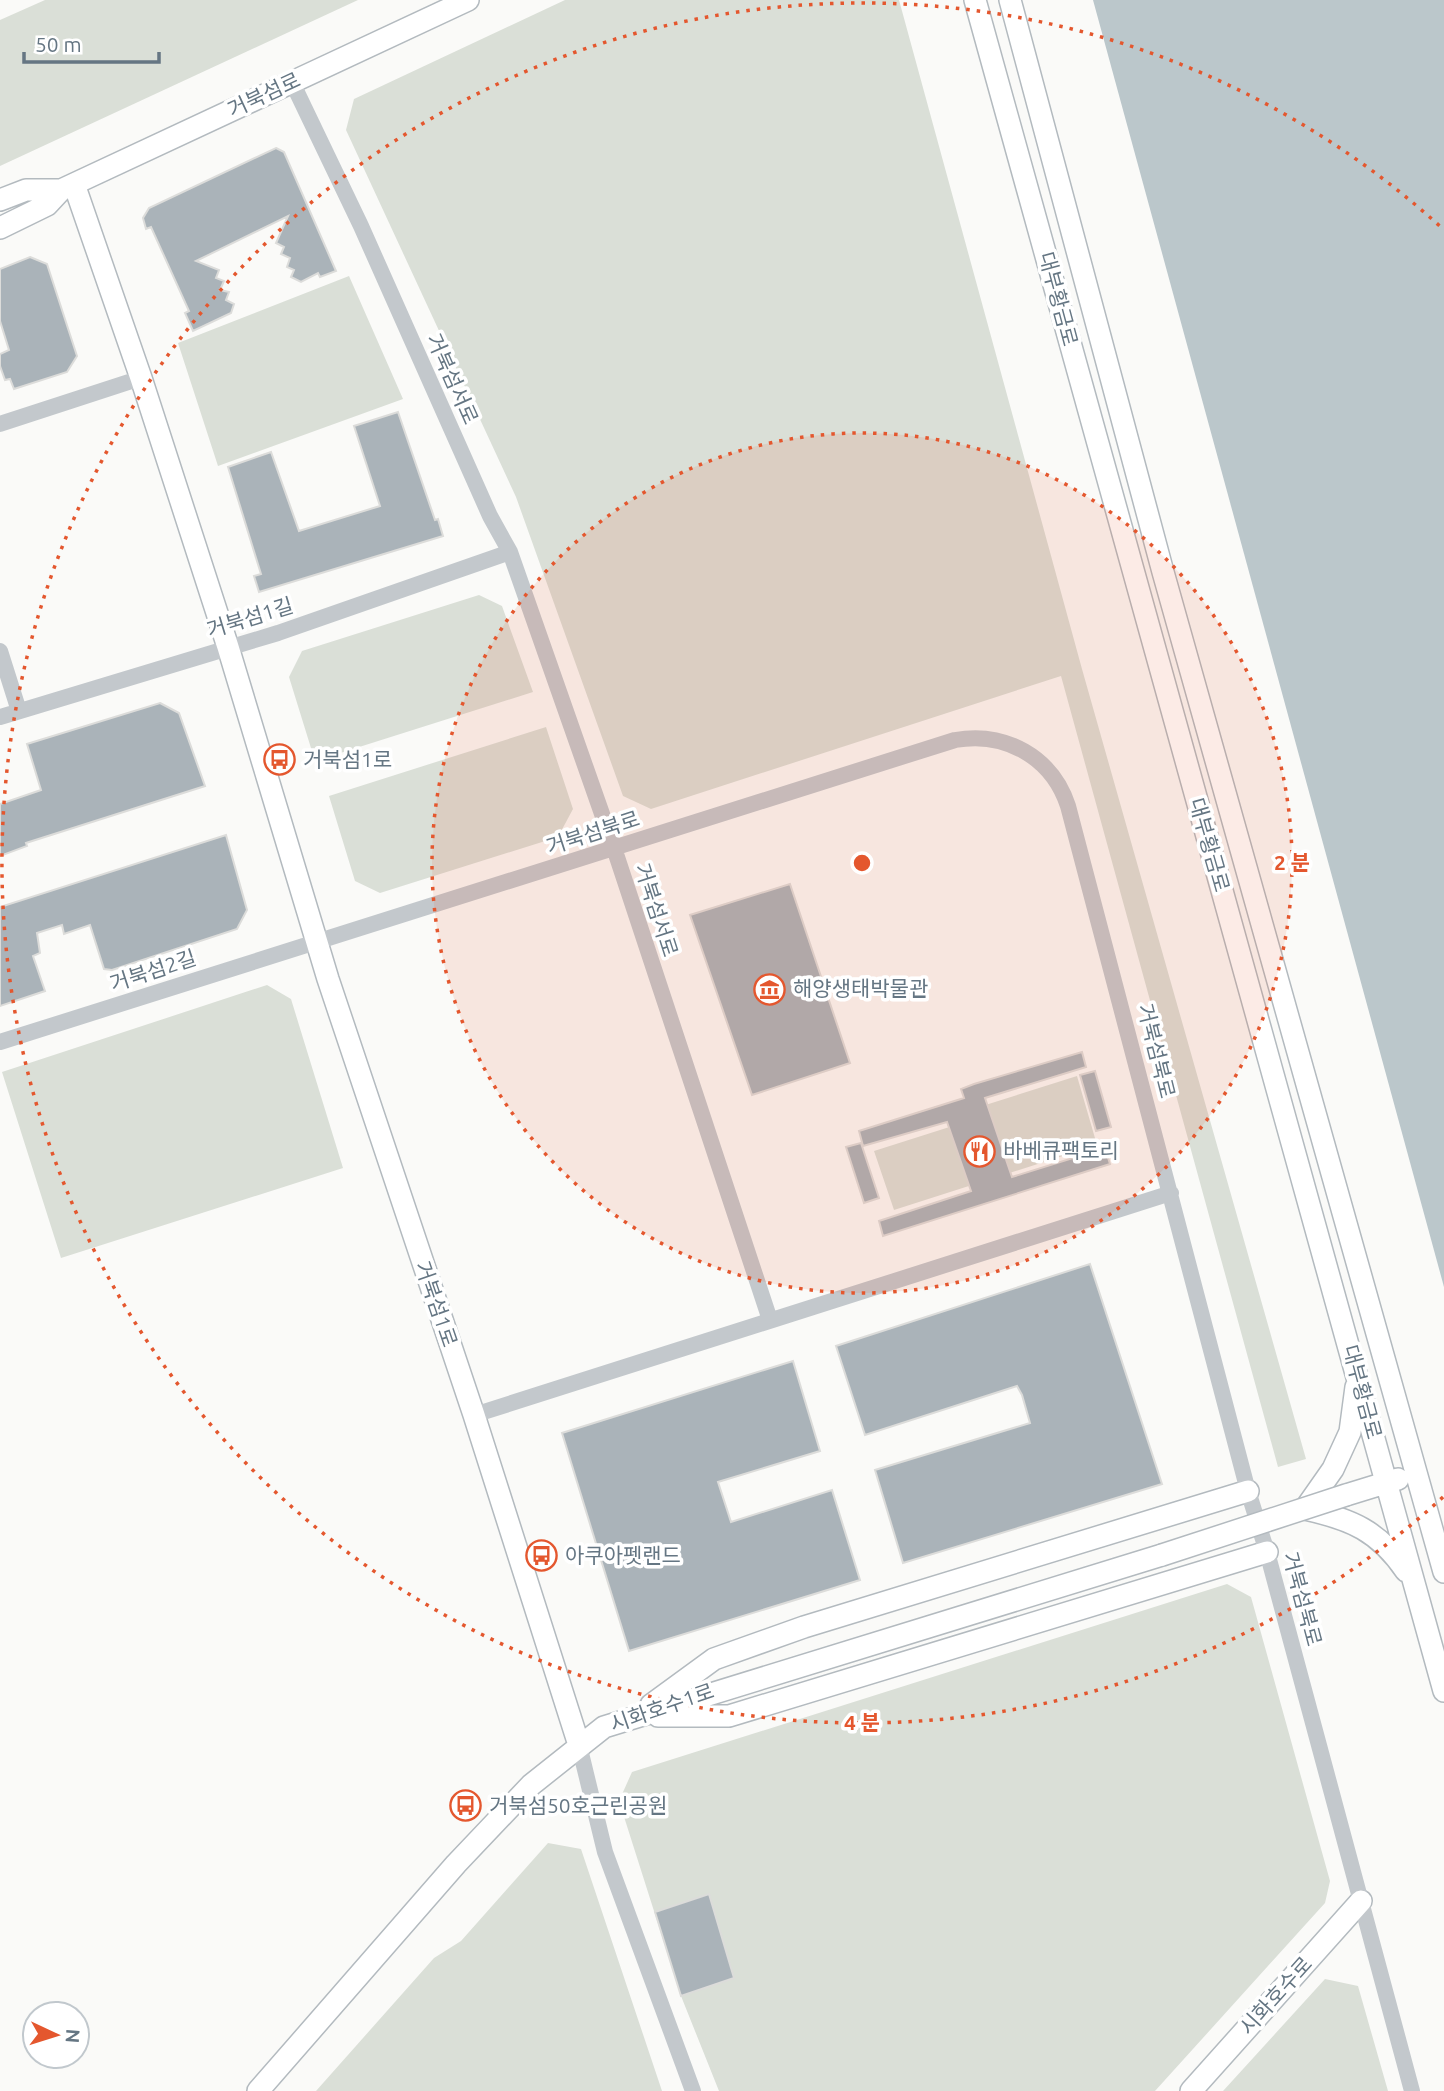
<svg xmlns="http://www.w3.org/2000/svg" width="1444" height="2091" font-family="Ubuntu,'Noto Sans KR',sans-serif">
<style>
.green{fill:#dadfd7}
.water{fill:#bbc7cb}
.building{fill:#aab3b9;stroke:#dcdcda;stroke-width:2}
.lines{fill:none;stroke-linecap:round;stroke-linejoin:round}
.secondary-casing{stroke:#b3babf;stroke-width:24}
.street{stroke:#c3c8cc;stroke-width:16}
.secondary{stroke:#fff;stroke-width:21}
.secondary-bridge-casing{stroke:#b3babf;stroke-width:24;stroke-linecap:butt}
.secondary-bridge{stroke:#fff;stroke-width:21}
.ring{fill:none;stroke:#e4572e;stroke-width:3.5;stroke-dasharray:3.5 7}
.labels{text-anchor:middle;stroke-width:7;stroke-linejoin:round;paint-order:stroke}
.street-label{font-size:21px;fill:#657683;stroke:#fff}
.poi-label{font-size:21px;fill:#657683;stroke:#fff;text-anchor:start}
.centre{fill:#e4572e;stroke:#fff;stroke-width:3.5}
.ring-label{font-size:21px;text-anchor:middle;font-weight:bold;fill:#e4572e;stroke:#fff;stroke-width:7;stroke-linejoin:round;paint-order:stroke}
</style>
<rect width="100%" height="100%" fill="#fafaf8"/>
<path class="green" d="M45,0h313l-358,166v-146z
M565,0h334l183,669 224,790 -28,8 -217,-791 -410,133 -28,-13 -107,-299 -170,-367 8,-31z
M349,276l54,123 -185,67 -40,-123z
M479,595l23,11 31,86 -218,69 -26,-84 13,-26z
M546,727l27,82 -15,28 -178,56 -25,-12 -26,-85z
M267,985l24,14 52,169 -282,90 -59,-186z
M1077,1076l20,69 -203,65 -20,-59 88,-28 -2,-10z
M1227,1584l24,13 79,284 -5,22 -170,188h-436l-38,-95 -62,-195 13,-29z
M548,1843l33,6 81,242h-346l118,-133 27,-17z
M1325,1979l33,7 30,105h-165z"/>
<path class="water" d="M1093,0h351v1287z"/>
<path class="building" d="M276,148l8,4 52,119 -16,6 -2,-4 -17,9 -10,-5 3,-7 -7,-3 3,-9 -9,-4 3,-7 -8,-4 12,-27 -92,45 23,9 -3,8 8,3 -4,9 9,2 -3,8 8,4 -3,9 -38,18 -8,-18 4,-2 -38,-84 -5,2 -3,-11 6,-10z
M30,257l17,7 30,92 -10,16 -53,17 -4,-10 -5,1 -5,-14v-12l9,-4 -9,-29v-52z
M398,412l37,108 3,-1 5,17 -184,56 -5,-16 7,-2 -33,-107 43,-15 28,79 81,-25 -26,-80z
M160,703l19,10 26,73 -179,57 1,3 -27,10v-52l41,-14 -14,-46z
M226,835l21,75 -10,19 -125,41 -8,-1 -14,-44 -26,9 -2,-9 -25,8 3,20 -7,3 12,35 -45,15v-99z
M790,884l60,179 -98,32 -62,-180z
M1082,1052l4,15 -101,31 27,79 93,-29 5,16 -227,72 -4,-15 92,-30 -24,-69 -84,24 -4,-15 105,-33 -3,-9 13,-5z
M1095,1071l16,56 -15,4 -16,-56z
M861,1143l18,55 -15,5 -18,-56z
M1090,1264l72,220 -259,79 -28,-93 155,-47 -8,-28 -5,-9 -152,49 -29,-89z
M793,1361l27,90 -102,31 13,40 101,-32 28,90 -231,71 -67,-218z
M709,1894l25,84 -53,18 -26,-84z"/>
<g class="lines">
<defs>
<path id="secondary" d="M975,0l469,1691
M1010,0l153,572 281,1000
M74,184l67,194 87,269 100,332 146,436 105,330
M0,200l26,-10h35
M0,228l47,-23 14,-15 407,-190
M1356,1387l-6,45 -17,37 -28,40c46,10 74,22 101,62
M1346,1495l52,-16
M651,1705l63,-46 90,-32 444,-136
M658,1716h71l538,-164
M258,2091l198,-227 75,-79 73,-58 558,-172
M1191,2091l170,-190"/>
</defs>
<use href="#secondary" class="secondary-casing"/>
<path class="street" d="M292,82l69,144 129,290 20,36 104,296 156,472
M0,424l141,-46
M0,651l19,60
M0,717l278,-84 232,-81
M0,1042l955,-302c50,-9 97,17 113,66l180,685 19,61 145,539
M474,1415l697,-222
M579,1745l26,107 88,239"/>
<use href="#secondary" class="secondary"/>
<defs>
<path id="secondary-bridge" d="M1162,1555l184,-60"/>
</defs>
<use href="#secondary-bridge" class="secondary-bridge-casing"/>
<use href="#secondary-bridge" class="secondary-bridge"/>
</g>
<circle cx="862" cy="863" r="430" fill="#e4572e" fill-opacity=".12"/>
<g class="ring">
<circle cx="862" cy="863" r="430"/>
<path d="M1443 1497A860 860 0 1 1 1443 229"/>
</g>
<defs>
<symbol id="bus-ring" viewBox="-11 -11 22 22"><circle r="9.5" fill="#fff" stroke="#e4572e" stroke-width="1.5"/><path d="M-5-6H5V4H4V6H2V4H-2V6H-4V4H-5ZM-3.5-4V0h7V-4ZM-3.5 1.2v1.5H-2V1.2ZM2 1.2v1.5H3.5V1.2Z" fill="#e4572e"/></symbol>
<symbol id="museum-ring" viewBox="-11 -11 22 22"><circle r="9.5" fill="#fff" stroke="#e4572e" stroke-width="1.5"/><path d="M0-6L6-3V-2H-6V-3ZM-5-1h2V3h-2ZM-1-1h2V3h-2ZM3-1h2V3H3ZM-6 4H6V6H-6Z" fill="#e4572e"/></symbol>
<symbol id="restaurant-ring" viewBox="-11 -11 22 22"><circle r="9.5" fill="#fff" stroke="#e4572e" stroke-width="1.5"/><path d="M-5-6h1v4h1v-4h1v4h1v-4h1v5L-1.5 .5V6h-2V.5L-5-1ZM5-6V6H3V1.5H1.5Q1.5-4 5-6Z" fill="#e4572e"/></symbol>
</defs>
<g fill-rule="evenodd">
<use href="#bus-ring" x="262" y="742" width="35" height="35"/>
<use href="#museum-ring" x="752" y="972" width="35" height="35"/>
<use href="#restaurant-ring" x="962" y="1134" width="35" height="35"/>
<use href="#bus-ring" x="524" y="1538" width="35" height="35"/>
<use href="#bus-ring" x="448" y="1788" width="35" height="35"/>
</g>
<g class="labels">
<g class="street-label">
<text transform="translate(264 95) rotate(-25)" y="7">거북섬로</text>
<text transform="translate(1058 299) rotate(75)" y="7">대부황금로</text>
<text transform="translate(452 379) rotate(66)" y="7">거북섬서로</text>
<text transform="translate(250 618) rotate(-17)" y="7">거북섬1길</text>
<text transform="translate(593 833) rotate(-18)" y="7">거북섬북로</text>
<text transform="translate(1209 845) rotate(74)" y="7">대부황금로</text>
<text transform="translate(656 910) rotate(72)" y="7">거북섬서로</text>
<text transform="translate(153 971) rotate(-18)" y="7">거북섬2길</text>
<text transform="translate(1156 1051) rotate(76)" y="7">거북섬북로</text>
<text transform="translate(436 1304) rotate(71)" y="7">거북섬1로</text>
<text transform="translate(1362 1392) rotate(75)" y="7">대부황금로</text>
<text transform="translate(1302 1599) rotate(75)" y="7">거북섬북로</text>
<text transform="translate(662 1708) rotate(-19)" y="7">시화호수1로</text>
<text transform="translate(1276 1996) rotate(-48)" y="7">시화호수로</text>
</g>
<g class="poi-label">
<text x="303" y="767">거북섬1로</text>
<text x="793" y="996">해양생태박물관</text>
<text x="1003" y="1158">바베큐팩토리</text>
<text x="565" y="1563">아쿠아펫랜드</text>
<text x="489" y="1813">거북섬50호근린공원</text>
</g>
</g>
<circle cx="862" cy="863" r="10" class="centre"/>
<g class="ring-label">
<text x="1292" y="870">2 분</text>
<text x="862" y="1730">4 분</text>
</g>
<g transform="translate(56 2035) rotate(94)"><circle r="33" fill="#ffffff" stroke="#c1c8cd" stroke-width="2"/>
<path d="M0-5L12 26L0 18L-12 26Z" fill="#e4572e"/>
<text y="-10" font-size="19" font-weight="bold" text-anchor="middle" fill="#657683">N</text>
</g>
<path d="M24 52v10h135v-10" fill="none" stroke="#657683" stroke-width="3.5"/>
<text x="35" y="52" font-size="21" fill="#657683" stroke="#ffffff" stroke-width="5" paint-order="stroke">50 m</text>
</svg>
